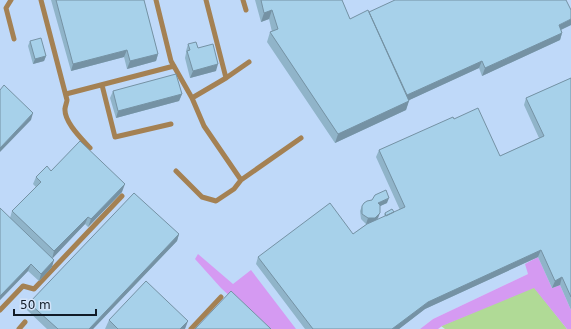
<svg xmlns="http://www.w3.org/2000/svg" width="571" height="329" font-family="'DejaVu Sans',sans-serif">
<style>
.built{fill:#bfd9f9}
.green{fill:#b0da96}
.water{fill:#d59af2}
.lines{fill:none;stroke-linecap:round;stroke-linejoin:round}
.lane{stroke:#a48153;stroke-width:5}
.wall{fill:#90b4c9}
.shaded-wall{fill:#7592a4}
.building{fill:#a7d1ea;stroke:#7592a4}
</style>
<rect width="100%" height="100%" fill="#d2e3f8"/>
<path class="built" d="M0,0h571v310l-11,-25 -8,3 -14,-30 -10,16 -95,45 -13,10h-420z"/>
<path class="green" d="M534,287l33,42h-122l-4,-3z"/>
<path class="water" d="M198,254l35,30 18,-14 45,59h-31l-44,-41 -26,-29z
M538,257l14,31 8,-3 11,25v19h-4l-33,-41 -92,38 -4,3h-18l13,-10 95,-45 -3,-10z"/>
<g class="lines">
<path class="lane" d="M11,0l-5,8 8,31
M41,0l26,100c0,2 -2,6 -2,9 -1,13 17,30 25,39
M156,0l15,61 21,37 34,-20 -20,-78
M243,0l3,10
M226,78l23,-16
M102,85l13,52 56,-13
M66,94l108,-28
M192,98l12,28 37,54 60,-42
M176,171l26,26 14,4 18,-12 7,-9
M0,310l23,-24 11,3 88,-93
M19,329l6,-7
M191,329l30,-32"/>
</g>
<path class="wall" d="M51,0h93l14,54 -2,7 -29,8 -3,-12 -53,14z
M255,0h87l8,19 19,-7 202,13 -10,5 1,3 -2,7 -78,36 -3,-8 -70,32 -3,10 -71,33 -68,-101 3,-10h2l-3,-13 -8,3z
M30,41l16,15 -2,5 -11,3 -5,-18z
M188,44l10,4 18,23 -26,7 -5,-20 1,-5v-2z
M571,78v232l-11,-25 -8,3 -14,-31 -113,52 -26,20h-94l-49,-65 2,-7 95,-23 15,-11 -2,1 -5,-5 -1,-8 2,-5 10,-6 15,3 -7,3 -2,12 -1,2 8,-4 -1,-1 1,-2 9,-1 6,-2 -24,-53 3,-7 75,-31 46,37 39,-18 -15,-33 2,-7z
M113,91l69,3 -3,7 -63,17 -6,-20z
M51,171l71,21 -34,35 -3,-3 -33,34v9l-13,14 -11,-10 -28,29v-92l10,10 2,-7 24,-24 -3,-3 3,-7z
M179,234l-2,7 -84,88h-46l-20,-19 2,-7z
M109,320l76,9h-80z"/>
<path class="shaded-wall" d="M272,10l-3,9 -8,3 3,-9z
M571,19v6l-15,7 3,-7z
M562,33l-2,7 -78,36 3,-8z
M127,50l-3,7 -53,14 2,-7z
M158,54l-2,7 -29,8 3,-8z
M46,56l-2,5 -11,3 2,-5z
M482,61l-3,7 -76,35 2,-7z
M218,64l-2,7 -26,7 3,-7z
M182,94l-3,7 -63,17 2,-7z
M409,101l-3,9 -71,33 3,-9z
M33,113l-2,7 -31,32v-4z
M125,184l-3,8 -34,35 3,-8z
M389,198l-2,5 -11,5 2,-5z
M380,213l-2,5 -5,5 -7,1 2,-6z
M88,217l-3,7 -33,35 2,-8z
M179,234l-2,7 -84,88h-4z
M541,250l-3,7 -113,52 -26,20h-7l36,-27z
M54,260l-2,7 -13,14 2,-7z
M31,264l-3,7 -28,29v-4z
M562,277l-2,8 -8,3 3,-7z
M188,321l-3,8h-5z"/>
<path class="building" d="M56,0h88l14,54 -28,7 -3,-11 -54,14z
M261,0h81l8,19 18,-9 41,91 -71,33 -68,-102 8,-3 -6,-19 -8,3z
M395,0h171l5,10v9l-12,6 3,8 -77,35 -3,-7 -75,34 -38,-83z
M41,38l5,18 -11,3 -5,-18z
M196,42l2,6 15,-4 5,20 -25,7 -6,-20 3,-1 -2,-6z
M176,74l6,20 -64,17 -5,-20z
M571,78v219l-9,-20 -7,4 -14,-31 -113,52 -36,27h-79l-55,-72 72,-54 23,31 14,-10 38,-17 -26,-57 74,-33 1,2 24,-11 22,48 44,-20 -18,-38z
M4,85l29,28 -33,35v-58z
M80,141l45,43 -34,35 -3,-2 -34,34 -42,-40 29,-29 -5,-5 11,-11 4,5z
M386,190l3,8 -11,5 2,2v8l-5,5h-7l-6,-4v-8l2,-3 3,-2 5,-1 3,-5z
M134,193l45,41 -90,95h-31l-29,-26z
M0,208l54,52 -13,14 -10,-10 -31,32z
M392,209l2,3 -8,4 -1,-3z
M146,281l42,40 -8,8h-62l-9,-9z
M231,291l40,38h-76z"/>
<path d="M14 309v6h82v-6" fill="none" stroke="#111b27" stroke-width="2"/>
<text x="20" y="309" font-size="12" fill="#111b27" stroke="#d2e3f8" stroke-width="3" paint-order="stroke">50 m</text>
</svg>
